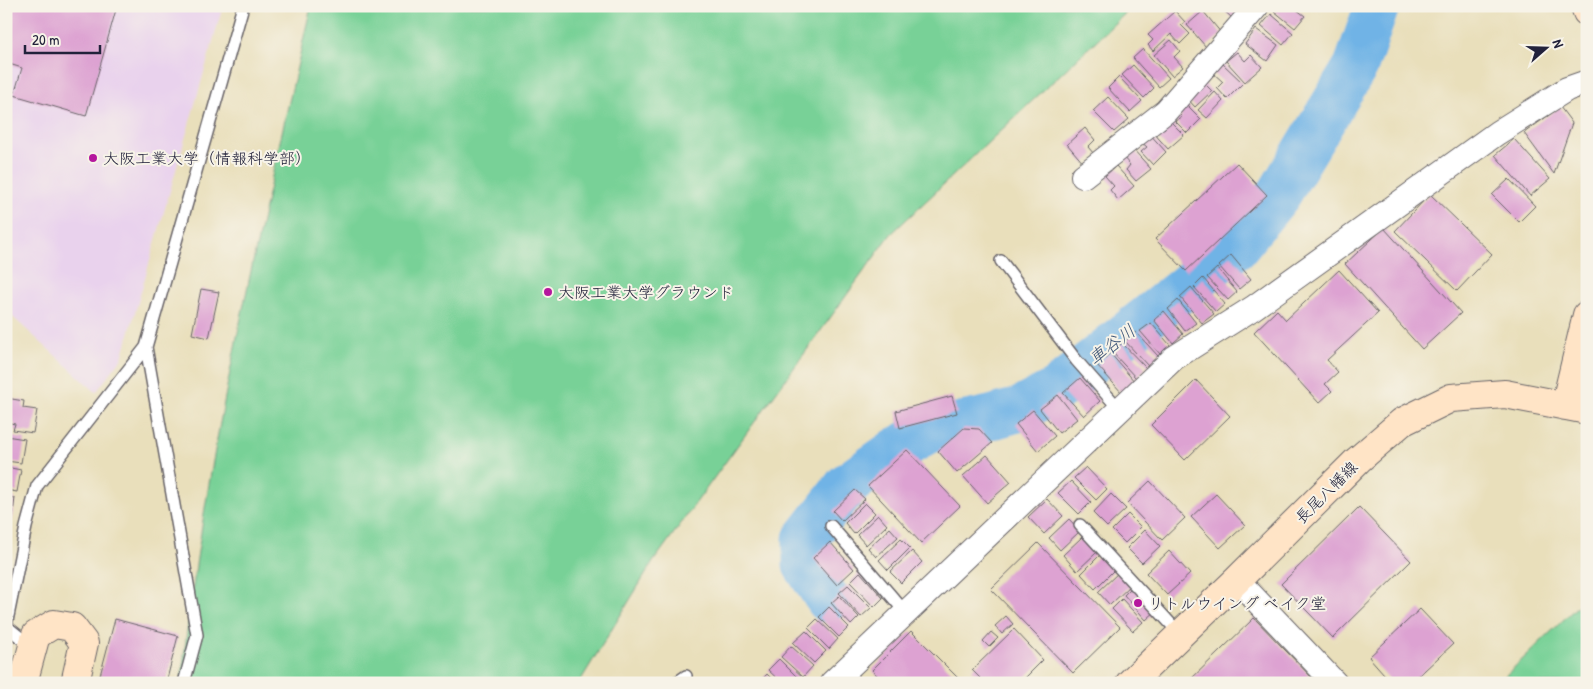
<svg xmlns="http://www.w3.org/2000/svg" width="1593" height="689" font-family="'Patrick Hand','Klee One',sans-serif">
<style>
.built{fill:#e9d2ed}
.green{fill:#78d197;stroke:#4d7a69}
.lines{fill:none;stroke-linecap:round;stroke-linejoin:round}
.river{stroke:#70b3e6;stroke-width:45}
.building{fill:#dda2d2}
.lane-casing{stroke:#686468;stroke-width:14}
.street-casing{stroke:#686468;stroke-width:26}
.secondary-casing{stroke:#686468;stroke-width:30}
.lane{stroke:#fff;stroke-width:11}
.street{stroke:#fff;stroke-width:24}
.secondary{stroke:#ffe4c6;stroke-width:28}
.poi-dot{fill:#b5179e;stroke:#f7f3e8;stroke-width:2}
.labels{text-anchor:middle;stroke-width:4;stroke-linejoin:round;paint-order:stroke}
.poi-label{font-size:16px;fill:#22223b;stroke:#f7f3e8;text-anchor:start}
.street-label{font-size:16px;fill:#22223b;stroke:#f7f3e8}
.water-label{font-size:18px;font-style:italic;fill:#3d5577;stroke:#f7f3e8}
</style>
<rect width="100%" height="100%" fill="#f7f3e8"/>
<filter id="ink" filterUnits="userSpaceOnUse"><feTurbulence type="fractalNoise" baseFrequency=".02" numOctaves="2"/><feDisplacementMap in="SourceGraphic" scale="10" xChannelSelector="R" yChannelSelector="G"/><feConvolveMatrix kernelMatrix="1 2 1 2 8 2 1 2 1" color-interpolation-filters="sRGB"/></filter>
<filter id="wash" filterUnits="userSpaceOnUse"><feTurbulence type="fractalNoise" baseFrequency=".0096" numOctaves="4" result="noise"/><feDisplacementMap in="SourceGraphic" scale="20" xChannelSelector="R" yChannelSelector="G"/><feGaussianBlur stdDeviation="1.12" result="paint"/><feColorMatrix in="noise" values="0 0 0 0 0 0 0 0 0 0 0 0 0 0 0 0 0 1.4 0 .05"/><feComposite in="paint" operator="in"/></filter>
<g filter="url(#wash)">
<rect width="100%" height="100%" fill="#e9dfbb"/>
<path class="built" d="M6,6h217l-101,352 -26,34 -90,-81z"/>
<path class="green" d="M311,6h822l-242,228 -238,328 -74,121h-398c24,-229 79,-453 130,-677z
M1587,597v86h-89z"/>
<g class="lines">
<path class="river" d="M828,600l-23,-35v-26l42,-54 48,-34 34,-20 61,-13 31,-9 35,-19 180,-143 43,-53 77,-128 21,-60"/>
</g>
<g id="blocks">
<path class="building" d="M6,6h111l-31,110 -72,-21 8,-27 -16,-5z
M1219,6h23l-10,12z
M1278,6h14l13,10 -10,12 -21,-17z
M1175,11l10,11 -4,3 9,9 -10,10 -9,-10 -18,17 -5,-6 5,-5 -5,-5z
M1203,11l19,23 -16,13 -19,-22z
M1271,14l22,19 -10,12 -22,-19z
M1256,29l22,16 -11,16 -22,-17z
M1171,40l9,11 -6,6 9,10 -11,9 -18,-21z
M1143,49l26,29 -10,9 -26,-29z
M1237,52l8,9 6,-6 11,12 -17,15 -19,-21z
M1222,63l21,20 -16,16 -10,-11 6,-6 -11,-10z
M1133,65l21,23 -10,10 -22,-23z
M1119,77l23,24 -12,11 -22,-24z
M1201,80l11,11 -17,16 -10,-11z
M1215,92l8,9 -16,17 -9,-8z
M1108,97l21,22 -15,13 -21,-21z
M1184,102l17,17 -14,14 -12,-12 7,-4 -6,-6z
M1560,107l12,16 -18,51 -30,-41z
M1171,122l13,13 -16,14 -16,-18 7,-7 5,5z
M1085,128l10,12 -7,7 6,7 -10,10 -17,-20z
M1148,132l18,20 -13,13 -12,-13 6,-5 -8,-7z
M1514,139l36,40 -20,17 -35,-41z
M1132,148l19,21 -15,12 -10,-11 4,-5 -8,-9z
M1237,163l30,32 -81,76 -31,-32z
M1116,166l18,20 -16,14 -8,-10 4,-4 -9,-10z
M1509,179l26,27 -16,16 -27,-27z
M1430,194l62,60 -35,37 -62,-60z
M1384,228l77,85 -39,36 -77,-85z
M1231,255l20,24 -12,10 -20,-23z
M1217,268l20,24 -9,8 -21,-23z
M1339,270l39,43 -51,47 11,12 -13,12 7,7 -13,12 -65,-71 23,-22 9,10z
M1203,278l22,26 -9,8 -22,-25z
M1191,287l23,27 -12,9 -22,-26z
M201,289l18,3 -10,46 -17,-4z
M1178,300l18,23 -11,8 -17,-22z
M1164,311l19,23 -10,9 -19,-23z
M1151,323l19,22 -10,9 -20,-23z
M1136,332l22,24 -10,10 -23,-25z
M1122,343l24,25 -10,10 -24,-26z
M1110,353l25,29 -13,11 -25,-28z
M1080,378l20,23 -16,15 -21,-23z
M1196,380l34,36 -45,44 -34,-35z
M1058,395l19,24 -18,14 -19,-24z
M952,396l5,17 -57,15 -4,-17z
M6,398l18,3 -1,7 14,2 -4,23 -20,-3 2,-6 -9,-2z
M1033,410l22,26 -17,15 -22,-27z
M964,428l15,1 13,14 -35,30 -19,-22z
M6,436l19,3 -4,24 -15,-2z
M907,450l53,56 -39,37 -53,-57z
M987,455l24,27 -24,21 -24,-27z
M6,467l15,3 -4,22 -11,-2z
M1086,467l21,22 -11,11 -22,-22z
M1071,481l20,21 -12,12 -21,-21z
M1150,481l35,37 -23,22 -35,-37z
M855,490l10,9 -23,22 -9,-10z
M1111,494l15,15 -19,18 -14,-14z
M1216,494l29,31 -25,23 -29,-31z
M6,497l9,1 -3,23 -6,-1z
M1047,499l16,17 -19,18 -16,-17z
M865,503l10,10 -21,21 -9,-11z
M1359,507l52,54 -78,77 -52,-54z
M1128,514l13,13 -16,16 -13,-13z
M878,515l9,10 -21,20 -9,-10z
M1069,519l11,12 -20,19 -11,-12z
M890,528l8,9 -22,20 -8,-9z
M1145,530l15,16 -18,17 -15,-15z
M1082,537l15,15 -20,19 -14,-16z
M901,539l9,9 -22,22 -9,-10z
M830,542l24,27 -17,16 -24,-27z
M1038,543l82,84 -47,46 -82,-84z
M912,551l10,11 -21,21 -11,-11z
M1169,551l21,23 -23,21 -21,-22z
M1100,555l15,14 -20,20 -14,-15z
M860,572l23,26 -9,9 -24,-25z
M1119,572l12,13 -21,20 -12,-13z
M848,585l23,23 -10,9 -22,-24z
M1134,585l23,25 -11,10 -22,-25z
M839,596l20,21 -8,8 -20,-22z
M1122,599l21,23 -10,9 -21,-22z
M829,607l20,20 -10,10 -20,-20z
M1420,609l33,35 -42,39h-19l-23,-26z
M1006,616l7,8 -11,10 -7,-8z
M1254,618l63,65h-130z
M115,619l63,17 -12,47h-68z
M817,619l21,20 -9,10 -21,-21z
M1014,629l29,31 -23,23h-35l-13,-13z
M806,631l20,20 -12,12 -21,-20z
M911,631l52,52h-67l-3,-4 -4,4h-5l-12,-13z
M991,632l7,6 -9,9 -6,-6z
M791,646l22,20 -10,11 -22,-20z
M779,659l21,21 -3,3h-15l-14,-13z
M767,674l9,9h-17z"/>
</g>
</g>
<g filter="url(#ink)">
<use href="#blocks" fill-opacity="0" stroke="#686468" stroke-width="1"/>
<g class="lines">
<defs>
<path id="lane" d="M1001,261l75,99 44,50
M1080,525l100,109
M831,526l75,87
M6,626l20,-99 11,-41 109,-139
M6,626l26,21
M184,683l13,-48 -51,-288 97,-341
M676,683l10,-7"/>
<path id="street" d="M1083,176l83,-65 91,-105
M1237,580l98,103
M832,683l342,-325 79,-50 244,-175 70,-44 20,-7"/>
<path id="secondary" d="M1585,6l2,6
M1565,406l22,-91
M23,683l13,-48 18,-11 18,3 12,16 -9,40
M1130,683l107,-103 121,-120 44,-38 49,-24 54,-4 82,16"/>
</defs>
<use href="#lane" class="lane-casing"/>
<use href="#street" class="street-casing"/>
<use href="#secondary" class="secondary-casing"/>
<use href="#lane" class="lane"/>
<use href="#street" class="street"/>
<use href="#secondary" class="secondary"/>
</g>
</g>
<g class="poi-dot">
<circle cx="93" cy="158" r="5"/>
<circle cx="548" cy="292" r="5"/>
<circle cx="1138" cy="603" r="5"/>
</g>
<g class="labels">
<g class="poi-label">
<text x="103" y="164">大阪工業大学（情報科学部）</text>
<text x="558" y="298">大阪工業大学グラウンド</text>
<text x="1148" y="609">リトルウイング ベイク堂</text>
</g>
<g class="street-label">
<text transform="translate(1326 492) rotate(-45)" y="6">長尾八幡線</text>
</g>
<g class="water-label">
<text transform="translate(1112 345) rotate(-38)" y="6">車谷川</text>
</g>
</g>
<rect width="1593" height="689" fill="none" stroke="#f7f3e8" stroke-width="25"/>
<g transform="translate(1546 48) rotate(70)" stroke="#f7f3e8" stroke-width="4" paint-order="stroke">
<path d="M0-4L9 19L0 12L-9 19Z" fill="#22223b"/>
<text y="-8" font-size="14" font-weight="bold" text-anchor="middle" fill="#22223b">N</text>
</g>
<path d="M25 45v8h75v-8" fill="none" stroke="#22223b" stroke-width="2.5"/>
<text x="32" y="45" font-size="15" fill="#22223b" stroke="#f7f3e8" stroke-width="4" paint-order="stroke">20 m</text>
</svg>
